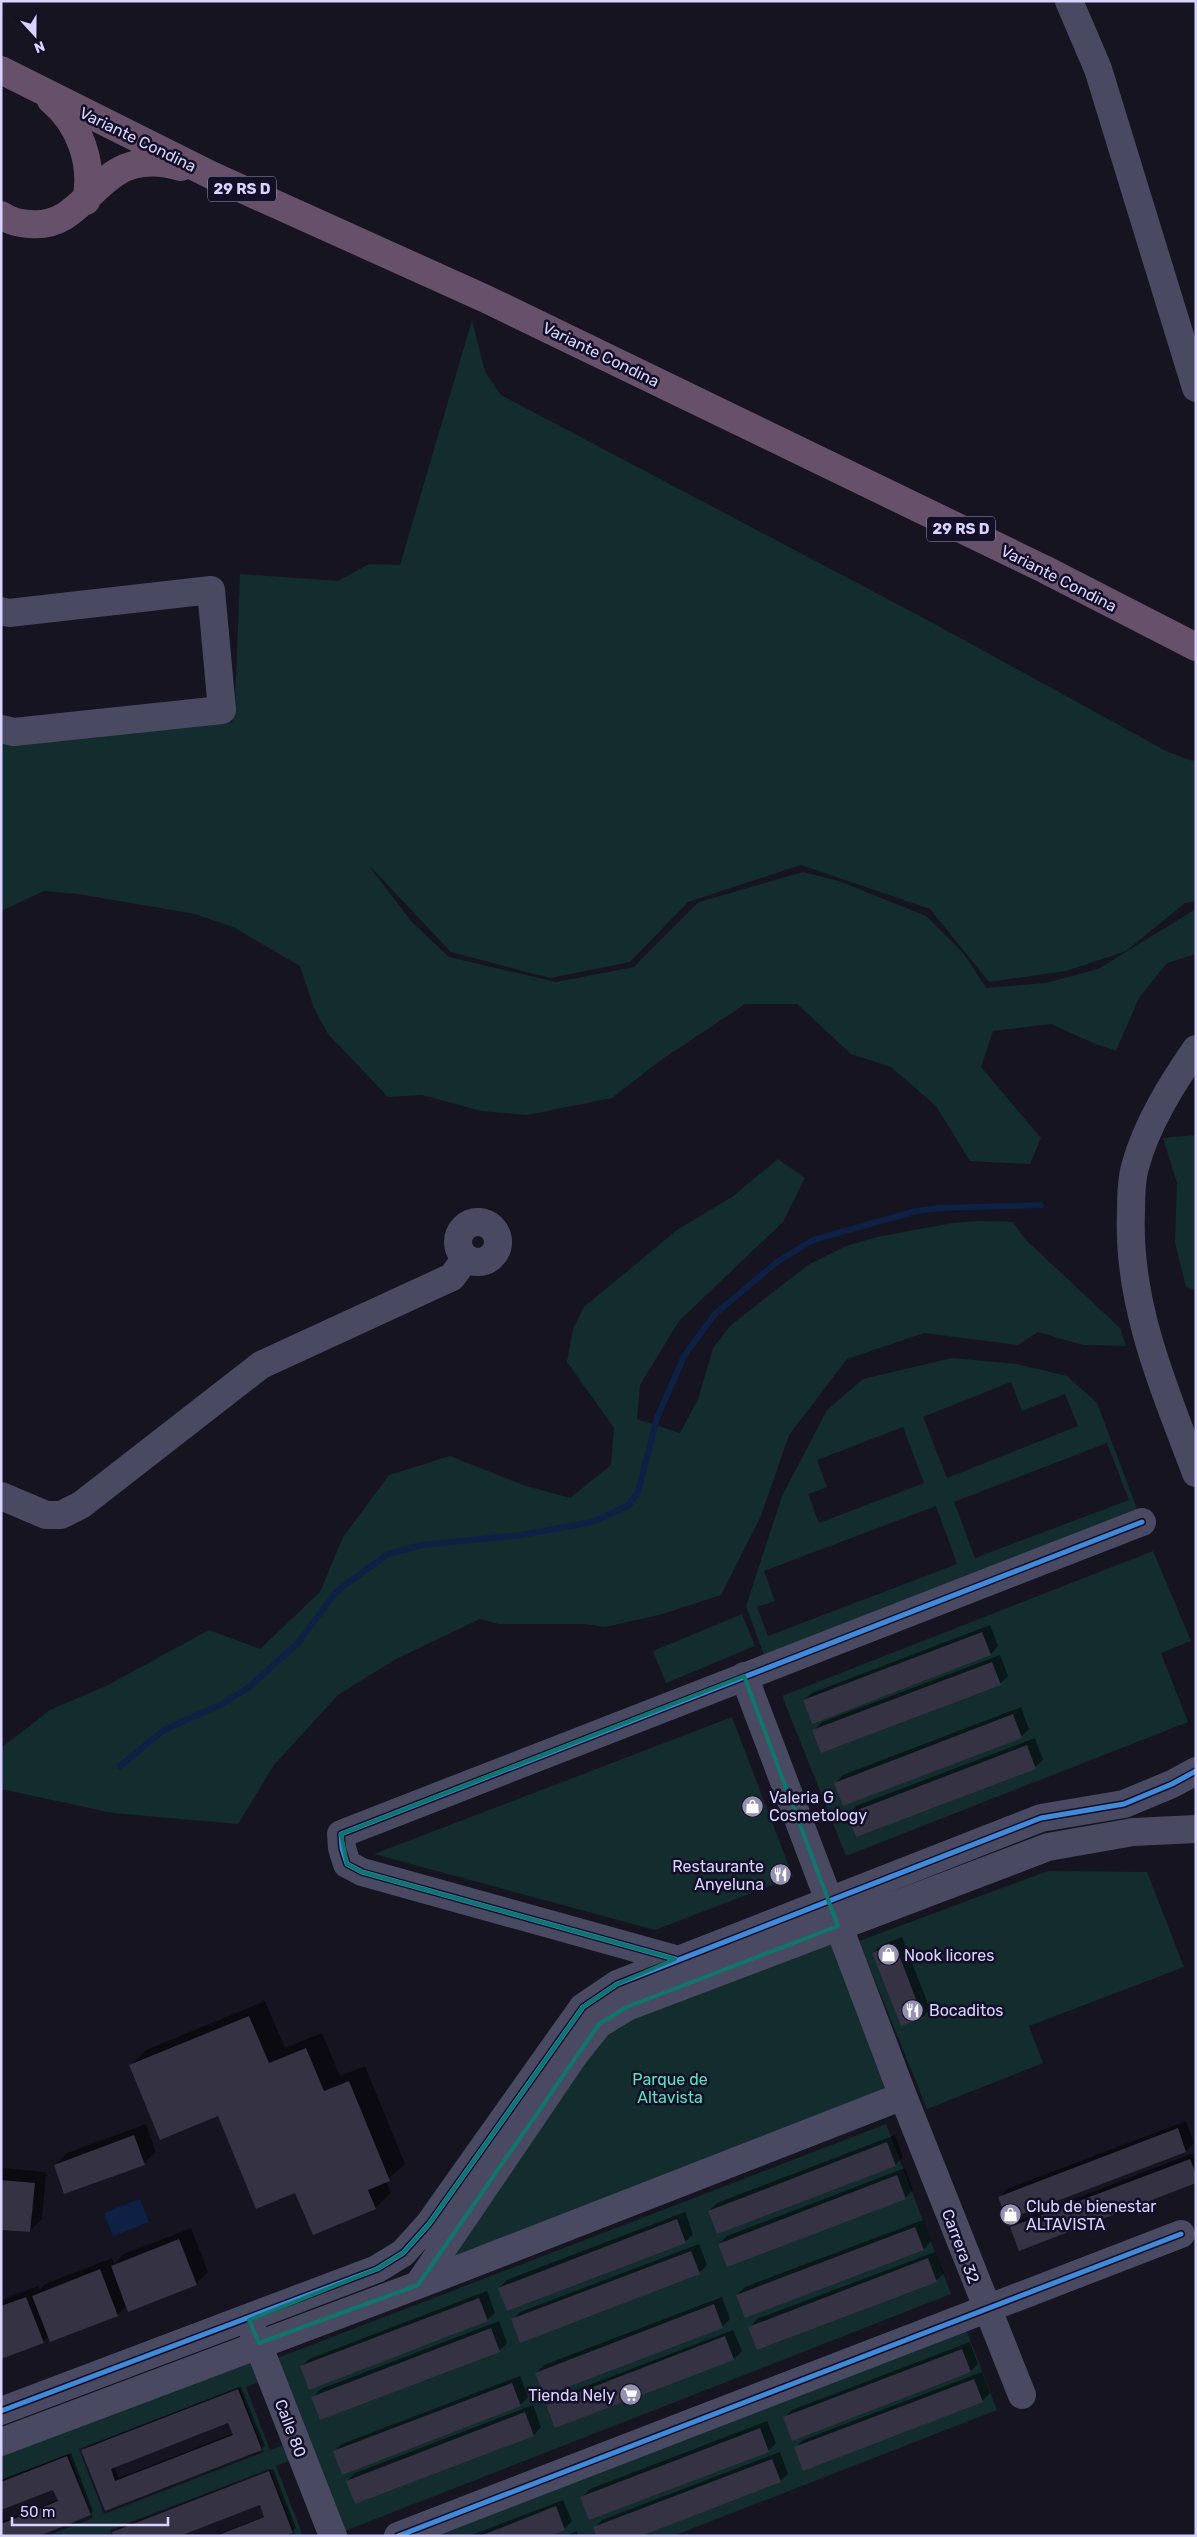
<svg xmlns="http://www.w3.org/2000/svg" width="1197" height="2537" font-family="Rubik,sans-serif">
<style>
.green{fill:#132c2d;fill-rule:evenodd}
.water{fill:#0d2144}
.shadow{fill:#0007;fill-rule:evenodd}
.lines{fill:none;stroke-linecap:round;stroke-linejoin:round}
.stream{stroke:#0d2144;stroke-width:6}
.building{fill:#343243;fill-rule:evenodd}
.minor{stroke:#4a4962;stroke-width:28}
.highway{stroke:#67516a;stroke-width:28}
.cycleway-casing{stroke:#130f26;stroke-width:8}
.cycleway{stroke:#408adc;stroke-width:5}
.marked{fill:none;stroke:#0f766e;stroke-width:4;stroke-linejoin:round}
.labels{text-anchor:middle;stroke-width:5;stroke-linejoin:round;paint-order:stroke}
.shield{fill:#130f26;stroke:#9e99be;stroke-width:1}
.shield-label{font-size:15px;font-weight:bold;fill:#d9d4ff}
.street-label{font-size:16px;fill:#d9d4ff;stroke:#130f26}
.poi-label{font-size:16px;fill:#d9d4ff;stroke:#130f26;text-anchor:start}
.park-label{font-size:16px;fill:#5fe0c0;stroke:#130f26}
</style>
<rect width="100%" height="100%" fill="#161421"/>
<path class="green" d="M472,320l13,52 16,23 430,227 237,130 28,10v139l-11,2 -59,48 -60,20 -77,11 -59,-73 -129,-44 -113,37 -58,60 -80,16 -99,-26 -85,-90 45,59 38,36 107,25 78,-15 65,-65 104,-30 36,9 87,35 38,38 22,34 60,-5 52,-14 98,-60v45l-29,9 -28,35 -23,53 -23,-8 -42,-19 -58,7 -12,36 60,71 -11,26 -60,-3 -34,-55 -45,-39 -40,-13 -54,-50h-52l-84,56 -49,38 -85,17 -46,-4 -59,-16 -34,2 -60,-63 -14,-26 -14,-42 -67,-39 -38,-13 -117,-20 -34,-3 -43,20v-168l8,2 223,-22 3,-20 5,-129 98,7 31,-17 31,1z
M1196,1135v155l-10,-3 -11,-45 2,-59 -14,-45z
M778,1159l27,19 -22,44 -104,99 -39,64 -3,34 43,14 18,-34 15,-51 18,-23 77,-60 38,-19 31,-9 75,-14 28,-2 33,1 12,17 95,89 6,18 -43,-1 -45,-13 -20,13 -94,-12 -77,26 -58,76 -28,81 -40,79 -58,19 -58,13 -20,-3h-86l-19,-5 -84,40 -58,36 -64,70 -36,59 -125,-11 -112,-24v-41l49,-38 58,-25 101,-55 51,19 60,-57 23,-55 46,-62 61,-19 73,29 47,13 41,-33 3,-37 -47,-66 6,-33 11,-22 93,-77 55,-33z
M952,1358l65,6 50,12 30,27 45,119 -374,144 -22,-60 36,-110 45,-86 36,-31zM1011,1382l11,29 43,-17 13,32 -131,52 -24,-61zM903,1427l21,56 -105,40 -11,-29 19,-7 -10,-27zM1107,1443l22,57 -154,58 -21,-56zM936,1506l21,58 -189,72 -11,-29 18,-6 -11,-30z
M1153,1551l38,90 -30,12 27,69 -342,134 -64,-160z
M742,1614l13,32 -89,37 -13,-32z
M732,1717l61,160 -138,53 -281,-76z
M1048,1871l99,1 37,95 -155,59 14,37 -116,46 -68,-168z
M838,1926l65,170 -485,189 181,-261z
M886,2124l65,170 -606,237 -70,-172z
M966,2329l31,81 -324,126h-237z
M259,2343l13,34 -26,10 24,63 26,-10 6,16 -26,10 27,70h-11l3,-2 -25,-65 -160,61 2,6h-65l46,-18 -24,-64 -68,26v-38zM239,2387l25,65 -160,62 -25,-65z"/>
<path class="water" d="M140,2199l9,23 -36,14 -9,-23z"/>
<path class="shadow" d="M990,1625l8,21 -7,8 -178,68 -9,-22 8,-7z
M1000,1655l8,21 -8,8 -186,46 8,-8z
M1021,1707l8,22 -8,8 -186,46 8,-8z
M1035,1738l8,22 -8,7 -186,47 7,-8z
M902,1937l28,72 -7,8 -22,8 -28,-72 8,-8z
M265,2001l20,47 37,-15 18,43 25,-10 40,98 -19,17 5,12 -16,15 -79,-16 -78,-77 -87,-50 15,-15z
M1186,2121l8,22 -8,8 -178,68 -8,-22 7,-8z
M146,2124l10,28 -12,11 -89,2 12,-12z
M895,2135l8,22 -8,8 -186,46 8,-8z
M1196,2152v30l-184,45 8,-7z
M1,2168l45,4 -4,47 -12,12 -29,-3z
M905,2168l8,22 -8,8 -178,67 -8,-21 8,-8z
M685,2212l8,22 -7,7 -178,68 -9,-21 8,-8z
M923,2220l8,21 -7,8 -178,68 -9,-22 8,-8z
M191,2228l17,44 -12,12 -69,21 -10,10 -68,21 -6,6 -42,16v-58l37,-14 2,4 5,-6 67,-26 2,6 10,-10z
M699,2244l8,21 -8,8 -186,46 7,-7z
M935,2252l9,21 -8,8 -186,46 7,-8z
M487,2291l8,22 -8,7 -186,47 8,-8z
M722,2297l8,22 -8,8 -186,46 8,-8z
M499,2321l8,22 -8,8 -186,46 8,-8z
M733,2330l9,21 -8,8 -178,68 -9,-22 8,-7z
M970,2342l8,22 -7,7 -187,47 8,-8z
M982,2372l8,21 -8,8 -186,46 7,-7z
M520,2376l8,21 -8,8 -186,46 8,-7z
M241,2387l24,59 -4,3 -156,61 -23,-59 4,-4zM229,2421l5,12 -115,45 -5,-12z
M533,2405l8,22 -7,8 -178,68 -9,-22 8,-8z
M767,2421l9,22 -8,8 -186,46 8,-8z
M780,2452l8,22 -8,7 -186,47 8,-8z
M71,2453l22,58 -3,3 -89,22v-14l57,-22 -4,-12 -53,21v-29z
M273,2469l23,59 -4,3 -11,5h-68l52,-20 -5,-12 -147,29 4,-4z
M563,2500l9,21 -8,8 -18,7h-77z
M577,2531l1,5h-13z"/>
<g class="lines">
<path class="stream" d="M120,1766l44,-36 58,-26 26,-16 50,-45 39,-52 51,-37 34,-9 100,-10 70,-13 37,-17 9,-13 19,-74 27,-62 31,-42 62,-52 36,-22 103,-29 22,-3 103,-3"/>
</g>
<path class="building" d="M982,1632l9,23 -179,69 -9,-24z
M992,1662l9,23 -180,68 -9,-23z
M1013,1714l9,24 -179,68 -9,-23z
M1027,1745l9,24 -180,68 -9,-23z
M895,1944l28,74 -22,8 -29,-73z
M249,2016l20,47 37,-15 18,43 25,-10 41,100 -22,9 8,19 -63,26 -18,-42 -39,16 -38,-93 -58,24 -31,-75z
M1178,2128l8,24 -179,68 -9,-23z
M134,2135l11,30 -81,29 -10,-29z
M887,2142l9,24 -179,68 -9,-23z
M1190,2159l6,15v9l-177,68 -9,-24z
M897,2175l9,24 -179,68 -9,-23z
M1,2180l34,3 -5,49 -29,-2z
M677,2219l9,24 -179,68 -9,-23z
M915,2227l9,23 -179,68 -9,-23z
M179,2239l18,46 -69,27 -17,-46z
M691,2251l9,23 -180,69 -9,-24z
M928,2258l9,24 -180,68 -9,-23z
M100,2269l18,47 -68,26 -18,-46z
M26,2297l18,46 -43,16v-53z
M479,2298l9,23 -179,69 -9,-24z
M714,2304l9,24 -179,68 -9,-23z
M491,2328l9,24 -180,68 -9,-23z
M725,2336l9,24 -179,68 -9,-23z
M962,2349l9,23 -179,69 -9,-24z
M974,2379l9,23 -180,69 -9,-24z
M512,2383l9,23 -179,69 -9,-24z
M238,2389l24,61 -157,61 -24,-61zM228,2423l5,12 -118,46 -4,-12z
M525,2412l9,24 -179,68 -9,-23z
M760,2428l9,24 -180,68 -9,-23z
M67,2456l24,59 -52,21h-38v-12l57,-23 -5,-11 -52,20v-28z
M772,2459l9,23 -140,54h-45l-3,-9z
M269,2471l24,62 -9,3h-68l48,-19 -4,-12 -80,31h-67l-1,-4z
M556,2506l9,24 -15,6h-70z"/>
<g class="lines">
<path class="minor" d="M1069,1l29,68 98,319
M1,611l8,2 202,-23 11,120 -208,22 -13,-3
M1196,1049c-24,35 -50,76 -61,118 -4,14 -4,31 -4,45 -4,92 33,176 65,261
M458 1242a20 20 0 1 1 40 0a20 20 0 1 1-40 0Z
M1,1496l45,19h15l20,-10 180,-140 191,-88 14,-19
M744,1676l159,420 119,299
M675,1959l-313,-87 -15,-8 -5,-16 -1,-14 801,-312
M418,2285l157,-231 24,-30 28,-17 421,-160 85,-15 63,-3
M251,2326l82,210
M1,2411l376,-142 26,-16 26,-29 154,-217 34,-23 424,-166 83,-14 48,-20 24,-13
M1,2442l417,-157 485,-189
M398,2536l783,-302"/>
<path class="highway" d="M1,70l210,105 275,124 558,270 152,78
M51,100c29,24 43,64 35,101
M1,215c10,7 18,8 29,9 41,4 56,-33 87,-52 19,-12 43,-11 64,-5"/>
<defs>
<path id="cycleway" d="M675,1959l-313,-87 -15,-8 -5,-16 -1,-14 801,-312
M1,2411l376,-142 26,-16 26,-29 154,-217 34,-23 424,-166 83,-14 48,-20 24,-13
M398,2536l783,-302"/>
</defs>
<use href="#cycleway" class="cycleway-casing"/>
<use href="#cycleway" class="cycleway"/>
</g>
<path class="marked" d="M744,1676l94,250 -211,81 -28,17 -181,261 -159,58 -10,-23 128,-51 26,-16 26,-29 154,-217 34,-23 58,-25 -313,-87 -15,-8 -6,-30z"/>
<defs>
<symbol id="shop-disc" viewBox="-11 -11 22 22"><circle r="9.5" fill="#9591b1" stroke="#130f26"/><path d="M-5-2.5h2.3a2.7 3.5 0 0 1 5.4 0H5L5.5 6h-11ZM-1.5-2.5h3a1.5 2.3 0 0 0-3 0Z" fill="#fff"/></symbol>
<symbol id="restaurant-disc" viewBox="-11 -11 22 22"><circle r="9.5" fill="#9591b1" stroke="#130f26"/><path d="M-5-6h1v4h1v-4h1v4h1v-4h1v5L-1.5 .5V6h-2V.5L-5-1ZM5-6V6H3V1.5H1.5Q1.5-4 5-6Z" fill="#fff"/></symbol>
<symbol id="supermarket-disc" viewBox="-11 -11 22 22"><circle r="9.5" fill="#9591b1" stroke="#130f26"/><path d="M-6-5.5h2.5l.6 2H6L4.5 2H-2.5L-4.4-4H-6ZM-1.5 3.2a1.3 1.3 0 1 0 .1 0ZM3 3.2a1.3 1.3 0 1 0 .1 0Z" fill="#fff"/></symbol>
</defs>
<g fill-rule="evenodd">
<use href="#shop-disc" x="740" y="1794" width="25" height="25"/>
<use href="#restaurant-disc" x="768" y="1862" width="25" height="25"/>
<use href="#shop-disc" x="876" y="1942" width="25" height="25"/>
<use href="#restaurant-disc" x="900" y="1998" width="25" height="25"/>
<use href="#shop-disc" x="998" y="2202" width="25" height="25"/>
<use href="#supermarket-disc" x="618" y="2382" width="25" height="25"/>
</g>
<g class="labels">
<g class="shield">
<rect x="208" y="176.5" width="68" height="25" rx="4"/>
<rect x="927" y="516.5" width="68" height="25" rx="4"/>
</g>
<g class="shield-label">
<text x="242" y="194">29 RS D</text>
<text x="961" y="534">29 RS D</text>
</g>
<g class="street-label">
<text transform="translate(138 139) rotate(26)" y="6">Variante Condina</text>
<text transform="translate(601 354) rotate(26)" y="6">Variante Condina</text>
<text transform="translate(1059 578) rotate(27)" y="6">Variante Condina</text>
<text transform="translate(961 2246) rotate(69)" y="6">Carrera 32</text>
<text transform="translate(291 2428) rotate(69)" y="6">Calle 80</text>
</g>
<g class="poi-label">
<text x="769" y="1803">Valeria G<tspan x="769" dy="18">Cosmetology</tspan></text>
<text x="764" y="1872" text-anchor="end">Restaurante<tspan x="764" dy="18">Anyeluna</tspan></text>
<text x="904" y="1961">Nook licores</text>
<text x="929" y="2016">Bocaditos</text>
<text x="1026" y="2212">Club de bienestar<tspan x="1026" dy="18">ALTAVISTA</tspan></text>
<text x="615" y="2401" text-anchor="end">Tienda Nely</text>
</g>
<g class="park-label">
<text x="670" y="2085">Parque de<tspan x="670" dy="18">Altavista</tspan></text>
</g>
</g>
<rect width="1197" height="2537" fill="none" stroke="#d9d4ff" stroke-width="5"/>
<g transform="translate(35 35) rotate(159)" stroke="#130f26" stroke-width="4" paint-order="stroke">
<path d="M0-4L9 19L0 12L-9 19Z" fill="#d9d4ff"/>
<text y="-8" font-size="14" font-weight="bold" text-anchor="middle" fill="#d9d4ff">N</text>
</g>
<path d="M12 2517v8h156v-8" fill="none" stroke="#d9d4ff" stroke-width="2.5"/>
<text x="20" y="2517" font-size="15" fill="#d9d4ff" stroke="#130f26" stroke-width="4" paint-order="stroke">50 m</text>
</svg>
